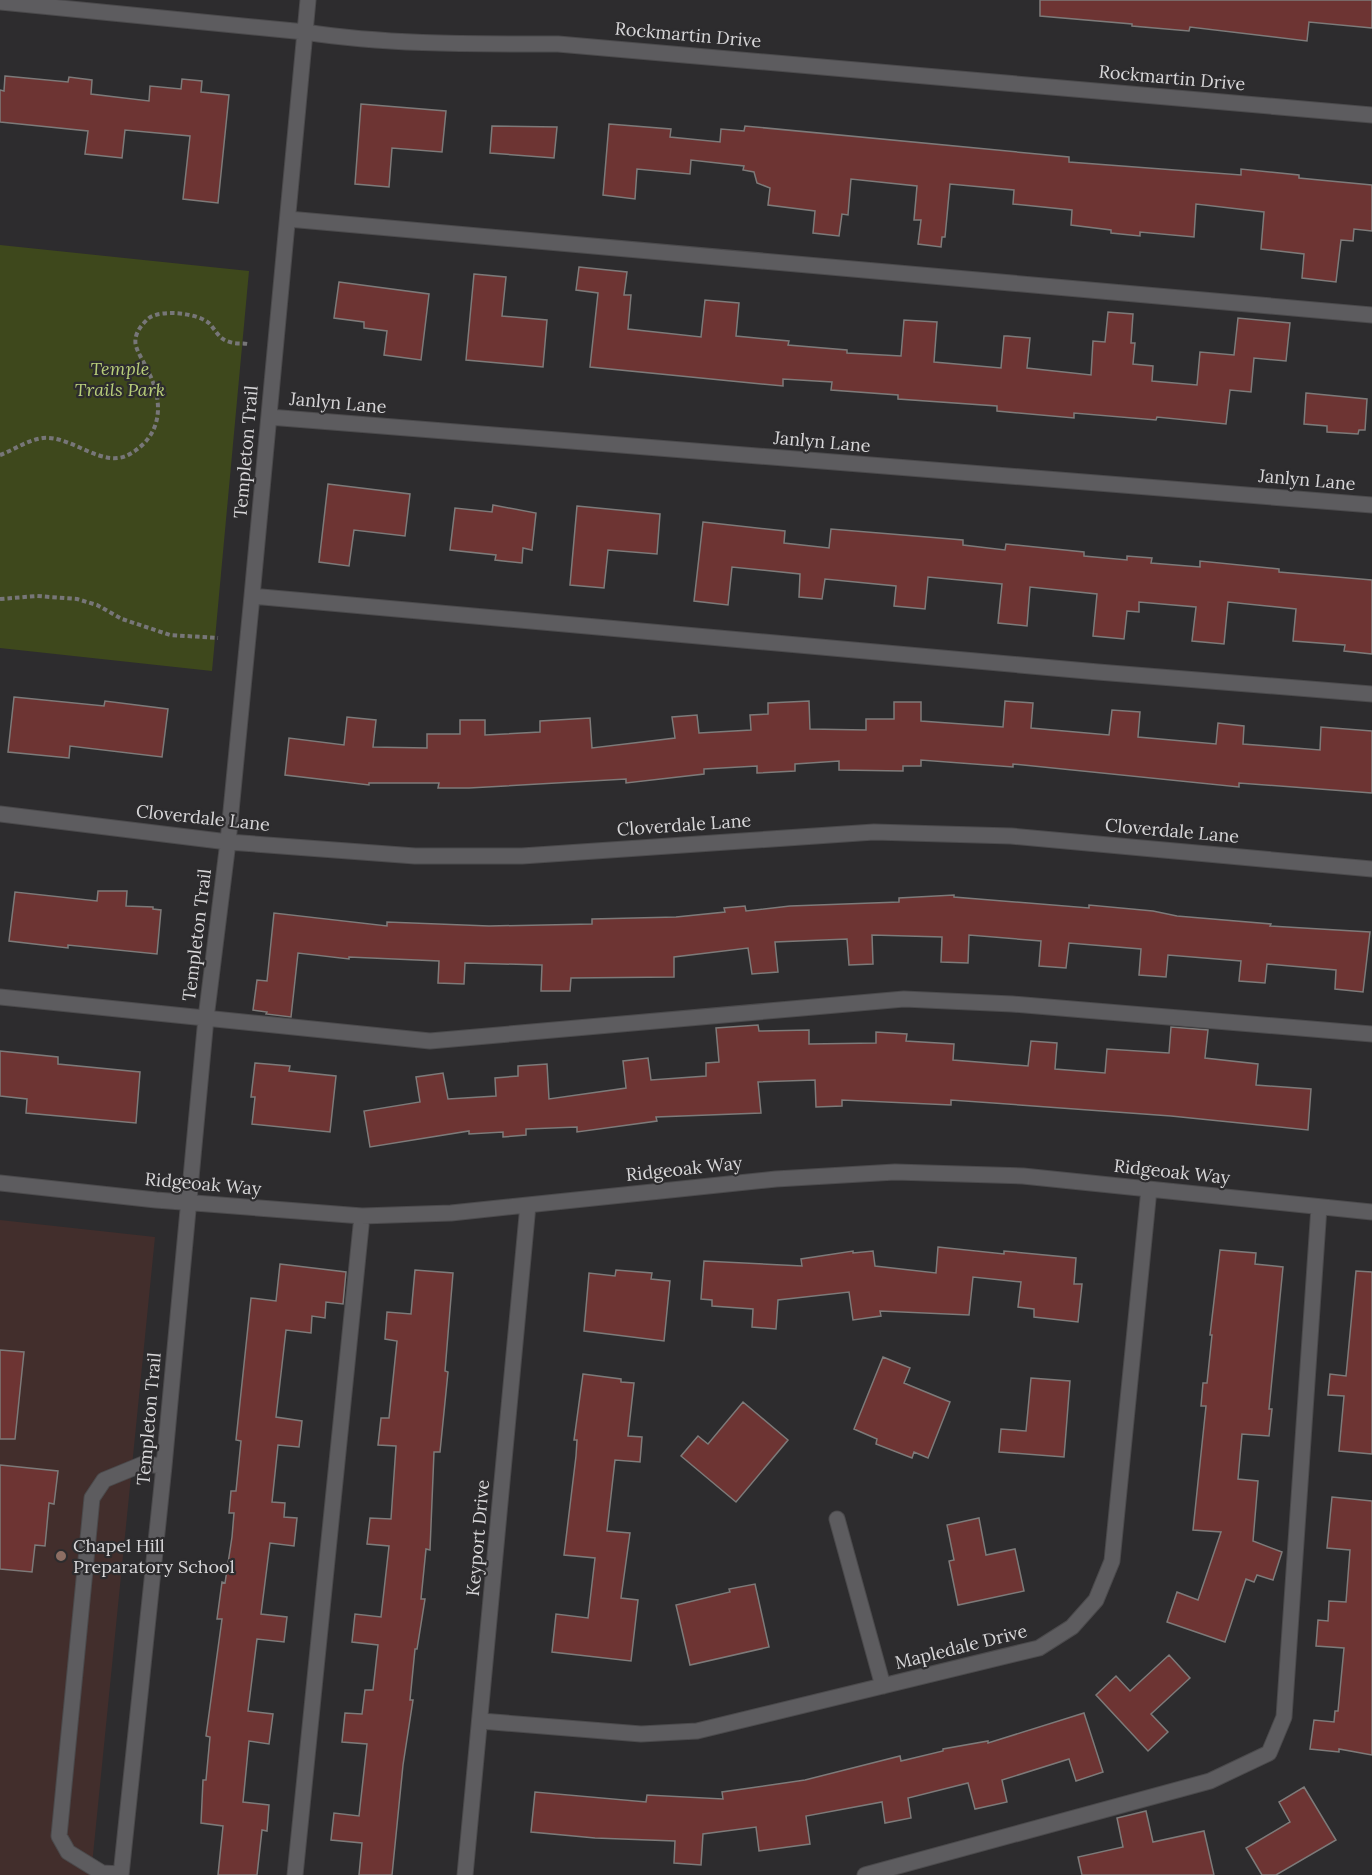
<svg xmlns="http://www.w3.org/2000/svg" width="1372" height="1875" font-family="Lora,serif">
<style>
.education{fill:#422e2c}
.green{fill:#3e481c}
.building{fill:#6d3433;stroke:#7d7a79;stroke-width:1.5}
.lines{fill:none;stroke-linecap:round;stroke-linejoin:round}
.minor-casing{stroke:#4b4a4c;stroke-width:17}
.path{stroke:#777678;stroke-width:4;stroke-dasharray:4.5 3;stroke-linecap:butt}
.minor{stroke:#5d5c5f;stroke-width:15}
.education-dot{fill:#8d6e63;stroke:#2d2c2e;stroke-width:2}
.labels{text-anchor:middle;stroke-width:4.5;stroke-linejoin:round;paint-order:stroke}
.street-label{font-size:18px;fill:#d7d6d8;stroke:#2d2c2e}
.park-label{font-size:18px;font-style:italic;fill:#b8cd79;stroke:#2d2c2e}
.poi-label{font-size:18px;fill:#d7d6d8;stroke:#2d2c2e;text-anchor:start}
</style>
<rect width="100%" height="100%" fill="#2d2c2e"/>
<path class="education" d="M0,1220l155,17 -64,638h-91z"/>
<path class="green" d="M0,245l249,26 -37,400 -212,-23z"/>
<path class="building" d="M1040,0h332v28l-63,-6 -2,19 -117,-14 -1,4 -57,-5v-2l-92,-8z
M5,76l63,6 1,-5 23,3 -1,14 58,7 1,-15 31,3 1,-10 20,2 -1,11 28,3 -11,108 -35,-4 7,-63 -65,-6 -3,28 -37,-4 3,-23 -88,-9v-32l4,1z
M361,104l85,7 -4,41 -50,-4 -3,39 -34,-3z
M609,124l62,5 -1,8 50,5 1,-13 23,2 1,-5 324,31v5l172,13v-6l58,6v3l73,7v46l-18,-2 -1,12 -12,-1 -5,42 -34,-4 2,-24 -43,-5 3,-37 -68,-8 -2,33 -54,-5v4l-29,-3v-3l-40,-5 1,-15 -59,-6 1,-14 -64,-6 -5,53h-3l-1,10 -23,-3 3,-24h-7l3,-34 -66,-7 -3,36 -6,-1 -3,22 -26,-3 2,-22 -47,-6 2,-17 -13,-5 -3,-11 -11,-2 1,-4 -53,-6 -1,14 -53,-5 -2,30 -32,-4z
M492,126l65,1 -3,31 -64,-5z
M579,267l48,5 -3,23h7l-3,34 73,8 4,-37 34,3 -3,33 53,5 -1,4 59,5v3l54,3 3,-36 33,2 -3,40 67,6 3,-32h4l22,2 -3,30 64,7 2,-34 12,1 3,-30 25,2 -2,29h4l-2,21 20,2 -1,15 45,4 3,-33 34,3 4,-37 52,5 -4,38 -32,-3 -3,34 -21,-2 -4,34 -69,-7 -1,3 -82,-7v5l-77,-7v-5l-99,-7v-4l-67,-5 1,-8 -49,-3v7l-193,-19 8,-74 -22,-3z
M474,274l32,3 -4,39 45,4 -4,47 -77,-7z
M339,282l90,12 -8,66 -37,-5 3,-24 -23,-3v-6l-30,-4z
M1306,393l61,6 -2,31h-6l-1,4 -31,-2v-6l-23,-2z
M328,484l82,10 -5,42 -51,-6 -5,36 -30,-4z
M493,505l43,8 -4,37 -9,-2 -1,15 -27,-3 1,-5 -46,-5 5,-42 37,4z
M577,506l83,8 -3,40 -49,-4 -4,38 -34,-3z
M703,522l82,9 -1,12 45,5 2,-19 132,11v5l42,5 1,-6 78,8v4l43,4v-4l25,2 -1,5 49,4v-6l79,8v3l93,8v74l-28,-3 1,-6 -52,-4 3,-32 -68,-7 -4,42 -32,-3 4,-34 -57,-5v10l-12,-1 -3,28 -31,-3 4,-42 -67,-7 -3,39 -29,-3 4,-39 -74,-7 -3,32 -31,-3 2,-20 -71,-7 -3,20 -23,-2 1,-23 -68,-7 -4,38 -34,-4z
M14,697l90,9 1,-5 63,8 -6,48 -92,-11 -1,12 -61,-6z
M809,701l1,28 56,1v-11h28v-17h27v19l82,6 2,-26 28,2 -2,25 78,7 3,-25 28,2 -2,25 78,7 2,-21 26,3 -1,18 77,6 1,-23 51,4v62l-133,-10v4l-226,-23v3l-92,-7v6h-18v5l-64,-1v-9l-44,3v7l-38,2v-7l-53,3v5l-78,9v-4l-157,9h-31l1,-5h-70v2l-84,-10 4,-37 55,7 3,-28 29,3 -3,27 54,1v-14h33v-14h25v15l55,-3v-11l50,-3 2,30 83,-10 -3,-21 25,-2 2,18 52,-3 -1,-15 18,-1v-11z
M98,891h29l-1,15 27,1v2l8,1 -4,44 -89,-9v3l-59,-7 6,-49 82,9z
M954,895v2l135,11v-3l64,6 24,5 94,8 -1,2 100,6 -7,60 -28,-3 1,-19 -69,-6 -2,19 -26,-2 2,-20 -73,-6 -2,22 -27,-2 2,-26 -72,-6 -3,25 -27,-2 2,-25 -72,-6 -1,28 -27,-1 1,-25 -70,-2 1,29 -24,1 -2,-26 -72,3 3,30 -26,2 -4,-26 -74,9v20l-103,1 -1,13h-29l1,-26 -77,-2 -1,21 -26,-1 1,-22 -90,-4v2l-51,-6 -7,64 -25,-3 1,-2 -14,-2 4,-30 10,1 7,-68 113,13v-4l102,4 103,-2v-5l84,-2 49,-5 -1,-4 21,-2 1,5 44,-5 109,-4v-4z
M758,1025l1,6 50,-1v14l67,-1v-11l31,2 -1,7 48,3 -1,16 75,6 3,-25 26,2 -2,26 50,4 2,-24 62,4 2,-26 37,3 -3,28 53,6 -2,21 55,4 -3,41 -137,-14 -220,-16v5l-109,-5v6l-26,1 -1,-27 -57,2 3,31 -105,4 1,4 -80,11v-5l-51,2v6l-23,2v-5l-34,2v-3l-99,16 -6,-36 56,-9 -4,-25 27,-4 5,26 48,-3 -1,-18 23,-2v-10l29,-2 2,35 77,-11 -3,-27 25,-3 3,22 55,-4v-13l13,-1 -3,-34z
M0,1051l58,6v7l82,8 -4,51 -110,-10 1,-14 -27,-3z
M255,1063l35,3 -1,5 47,5 -6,56 -78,-8 3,-27h-4z
M938,1247l66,7v-3l72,7 -2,26h8l-4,38 -44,-5v-8l-16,-2 3,-25 -48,-5 -4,38 -89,-4 1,5 -28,4 -4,-28 -71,8 -2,29 -24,-2 1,-18 -41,-3v-6l-11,-1 3,-38 98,5 -1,-7 52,-8v2l20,-2 2,15 61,7z
M1220,1250l36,3 -1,11 28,3 -14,142h3l-3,27 -27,-2 -4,45 20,2 -5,60 29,11 -9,28 -16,-5 -3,7 -8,-3 -21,63 -58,-20 10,-30 21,8 23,-68 -28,-2 13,-124h-5l2,-23h4l5,-48h-2z
M280,1264l66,8 -3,32 -17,-2 -1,16 -13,-2 -1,17 -25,-3 -10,87 26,4 -3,26 -21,-2 -6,57 13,1 -1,14 13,1 -3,28 -24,-3 -9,71 26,3 -3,25 -27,-3 -9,72 25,3 -4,30 -20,-3 -6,61 26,3 -2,26 -5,-1 -5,45h-39l5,-49 -22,-3 2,-43h3l4,-43 -4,-1 16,-117h-5l5,-37 3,1 7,-46 2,-24h-5l2,-22h5l5,-50 -5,-1 15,-142 25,3z
M415,1270l38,3 -8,98 3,1 -8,80h-6l-4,98 -4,-1 -5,50h4l-8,50h-2l-5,51h3l-10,65 -11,110h-33l3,-32 -31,-3 3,-27 25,3 8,-72 -25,-2 3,-29 17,1 3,-24h8l5,-45 -26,-3 3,-28 26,3 8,-71 -22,-2 3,-26 21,1 5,-73 -18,-1 3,-27h8l8,-77 -12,-2 2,-27 24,2z
M616,1270l36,3 -1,6 19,2 -6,60 -80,-10 5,-58 26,3z
M1356,1271l16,1v182l-33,-3 5,-55 -16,-1 2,-21 16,2z
M0,1350l24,2 -9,87h-15z
M883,1357l27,11 -6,15 46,19 -22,56 -14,-6 -2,6 -36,-14 1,-5 -23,-10z
M583,1374l38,5v3l13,1 -6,53 14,1 -2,25 -25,-2 -8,71 23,2 -9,65 17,2 -7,61 -79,-9 4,-38 32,4 7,-60 -31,-3 12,-99 1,-16h-3z
M1031,1378l39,3 -6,76 -65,-5 2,-23 25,2z
M743,1402l45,38 -52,62 -55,-46 17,-20 10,8z
M0,1465l58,6 -4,33 -5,-1 -4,43 -10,-1 -3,27 -32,-3z
M1332,1497l40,4v254l-33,-6v3l-29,-3 4,-29 20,2 1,-11h3l6,-63 -28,-2 2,-26 10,1 1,-20 17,1 4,-52 -23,-2z
M979,1518l7,37 29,-6 9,42 -66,14 -9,-44 5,-1 -7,-35z
M755,1584l14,63 -79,18 -14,-60 54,-13 -1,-3z
M1169,1655l21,23 -39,36 17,18 -20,19 -52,-56 20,-19 14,15z
M1084,1713l19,59 -27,9 -7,-22 -67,21 5,22 -32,7 -7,-26 -60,15 3,20 -26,5 -3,-21 -76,14 4,28 -51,7 -3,-24 -53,7 -2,31 -27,-2 1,-22 -80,-3 -64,-6 4,-40 111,10 1,-7 76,4 -1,-7 83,-12 95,-24 1,5 42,-10v-2l45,-8v2z
M1304,1787l32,53 -60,35h-14l-16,-27 44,-26 -11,-20z
M1146,1811l7,31 51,-11 10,44h-132l-4,-18 45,-10 -6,-29z"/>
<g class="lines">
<defs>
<path id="minor" d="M0,2l305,30c84,13 168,12 253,12l814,71
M288,219l1084,96
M269,417l1103,88
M252,596l846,76 274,22
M0,814l228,28 187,14h107l352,-24 137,4 361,33
M0,997l430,44 474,-42 108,5 360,30
M0,1183l156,17 206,16 89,-3 325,-34 119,-7 128,4 349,36
M837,1519l46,167
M481,1721l160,13 56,-3 342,-83 33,-21 24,-27 16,-39 37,-372
M121,1874l-19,-1 -34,-21 -9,-16 33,-338 12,-18 39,-16 21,2
M121,1875l43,-409 42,-448 22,-176 24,-246 56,-596
M295,1875l67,-659
M465,1875l63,-670
M865,1875l345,-94 59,-28 15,-36 35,-510"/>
</defs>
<use href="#minor" class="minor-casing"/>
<path class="path" d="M0,455c14,-5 27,-15 43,-17 29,-3 60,32 87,16 31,-18 34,-48 20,-79 -4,-10 -11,-19 -14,-29 -3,-11 5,-21 13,-28 12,-9 50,-5 61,6 6,7 10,16 20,18 5,2 12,1 18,2
M0,599l37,-3 40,3 20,6 25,14 48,16 48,3"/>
<use href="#minor" class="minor"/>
</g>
<circle class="education-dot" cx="61" cy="1556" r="6"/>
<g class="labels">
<g class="street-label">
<text transform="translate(688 35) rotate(5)" y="6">Rockmartin Drive</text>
<text transform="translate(1172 78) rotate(5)" y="6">Rockmartin Drive</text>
<text transform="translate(338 403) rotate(5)" y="6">Janlyn Lane</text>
<text transform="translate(822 442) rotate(5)" y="6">Janlyn Lane</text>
<text transform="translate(246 452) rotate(-85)" y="6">Templeton Trail</text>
<text transform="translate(1307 480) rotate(5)" y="6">Janlyn Lane</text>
<text transform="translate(203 818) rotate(6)" y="6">Cloverdale Lane</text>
<text transform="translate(684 825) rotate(-4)" y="6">Cloverdale Lane</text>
<text transform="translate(1172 831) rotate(5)" y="6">Cloverdale Lane</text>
<text transform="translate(197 935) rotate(-83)" y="6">Templeton Trail</text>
<text transform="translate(684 1169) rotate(-6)" y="6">Ridgeoak Way</text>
<text transform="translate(1172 1172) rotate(6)" y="6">Ridgeoak Way</text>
<text transform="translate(203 1184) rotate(5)" y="6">Ridgeoak Way</text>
<text transform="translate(149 1419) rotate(-85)" y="6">Templeton Trail</text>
<text transform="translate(478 1538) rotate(-85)" y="6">Keyport Drive</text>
<text transform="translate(961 1647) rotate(-14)" y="6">Mapledale Drive</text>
</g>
<g class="park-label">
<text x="120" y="375">Temple<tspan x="120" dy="21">Trails Park</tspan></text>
</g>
<g class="poi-label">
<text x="73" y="1552">Chapel Hill<tspan x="73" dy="21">Preparatory School</tspan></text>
</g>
</g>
</svg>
